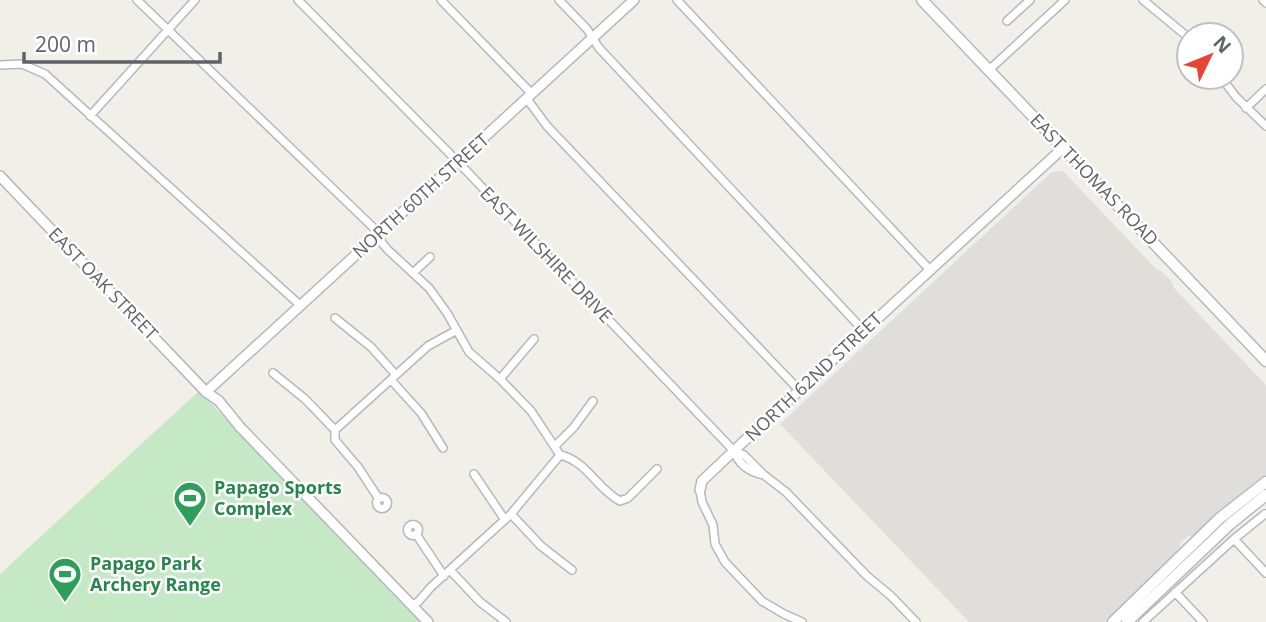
<svg xmlns="http://www.w3.org/2000/svg" width="1266" height="622" font-family="'Open Sans',sans-serif">
<style>
.industrial{fill:#e0deda}
.green{fill:#c5e8c5}
.lines{fill:none;stroke-linecap:round;stroke-linejoin:round}
.minor-casing{stroke:#b5b8bc;stroke-width:10}
.tertiary-casing{stroke:#b5b8bc;stroke-width:12}
.secondary-casing{stroke:#b6babf;stroke-width:13}
.minor{stroke:#fff;stroke-width:7}
.tertiary{stroke:#fff;stroke-width:9}
.secondary{stroke:#fff;stroke-width:10}
.labels{text-anchor:middle;stroke-width:5;stroke-linejoin:round;paint-order:stroke}
.street-label{font-size:18px;fill:#5f6368;stroke:#fff}
.leisure-label{font-size:18px;font-weight:bold;fill:#27864d;stroke:#fff;text-anchor:start}
</style>
<rect width="100%" height="100%" fill="#f1efe8"/>
<path class="industrial" d="M1063,171l94,99 4,1 12,12v4l93,98v91l-51,38 -21,21 -6,1 -8,7v6l-74,73h-137l-189,-198 272,-252z"/>
<path class="green" d="M199,391l222,231h-421v-48z"/>
<g class="lines">
<defs>
<path id="minor" d="M137,0l244,235
M298,0l160,162 276,289 10,4 20,20 22,17 81,84 24,20 25,26
M441,0l91,94
M559,0l28,29 12,19 265,283
M677,0l253,270
M1143,0l46,38
M1263,0l3,3
M1007,21l23,-21
M0,65l22,-1 23,10 256,232
M989,70l76,-70
M1221,77l15,20 30,29
M527,99l20,27 252,264
M1246,108l20,-19
M90,116l105,-116
M379,234l3,9 6,7 41,38 18,25 22,39 31,27 31,32 29,44c27,6 37,34 60,46l8,-3 29,-29
M413,273l17,-16
M335,318l36,29 25,28
M273,373l32,26 30,31v10l23,27 21,32
M500,379l34,-40
M391,380l30,33 22,35
M335,430l93,-84 29,-16
M555,446l19,-19 19,-26
M734,451c5,14 15,21 30,24
M474,474l31,46
M700,490l2,12 11,23 2,19 10,18 37,39 22,13 18,8
M376.5 503a5.5 5.5 0 1 1 11 0a5.5 5.5 0 1 1-11 0Z
M511,514l30,32 31,24
M407.5 530a5.5 5.5 0 1 1 11 0a5.5 5.5 0 1 1-11 0Z
M416,534l28,42
M1234,539l32,34
M450,570l30,32 26,20
M1175,592l28,30
M412,605l6,-3 13,-15 80,-73 49,-59
M1143,622l91,-83 31,-25"/>
<path id="tertiary" d="M0,176l206,216 13,9 21,26 188,195
M206,392l428,-392
M700,490l2,-9 39,-37 322,-296"/>
<path id="secondary" d="M922,0l344,361
M1113,622l107,-104 46,-36
M1127,622l103,-98 36,-29"/>
</defs>
<use href="#minor" class="minor-casing"/>
<use href="#tertiary" class="tertiary-casing"/>
<use href="#secondary" class="secondary-casing"/>
<use href="#minor" class="minor"/>
<use href="#tertiary" class="tertiary"/>
<use href="#secondary" class="secondary"/>
</g>
<defs>
<symbol id="stadium-pin" viewBox="-11 -11 22 30"><path d="M0 17L-7.5 6A9.5 9.5 0 1 1 7.5 6Z" fill="#2e9e5b" stroke="#fff"/><path d="M0-5a6.5 5 0 1 0 0 10a6.5 5 0 1 0 0-10ZM-3.5-1.8h7v3.6h-7Z" fill="#fff"/></symbol>
</defs>
<g fill-rule="evenodd">
<use href="#stadium-pin" x="171" y="479" width="38" height="52"/>
<use href="#stadium-pin" x="46" y="555" width="38" height="52"/>
</g>
<g class="labels">
<g class="street-label">
<text transform="translate(1094 180) rotate(46)" y="6">EAST THOMAS ROAD</text>
<text transform="translate(421 196) rotate(-42)" y="6">NORTH 60TH STREET</text>
<text transform="translate(546 255) rotate(46)" y="6">EAST WILSHIRE DRIVE</text>
<text transform="translate(103 284) rotate(46)" y="6">EAST OAK STREET</text>
<text transform="translate(814 377) rotate(-43)" y="6">NORTH 62ND STREET</text>
</g>
<g class="leisure-label">
<text x="214" y="494">Papago Sports<tspan x="214" dy="21">Complex</tspan></text>
<text x="90" y="570">Papago Park<tspan x="90" dy="21">Archery Range</tspan></text>
</g>
</g>
<g transform="translate(1210 56) rotate(47)"><circle r="33" fill="#ffffff" stroke="#bfc1c3" stroke-width="2"/>
<path d="M0-5L12 26L0 18L-12 26Z" fill="#ea4335"/>
<text y="-10" font-size="19" font-weight="bold" text-anchor="middle" fill="#5f6368">N</text>
</g>
<path d="M24 52v10h196v-10" fill="none" stroke="#5f6368" stroke-width="3.5"/>
<text x="35" y="52" font-size="21" fill="#5f6368" stroke="#ffffff" stroke-width="5" paint-order="stroke">200 m</text>
</svg>
